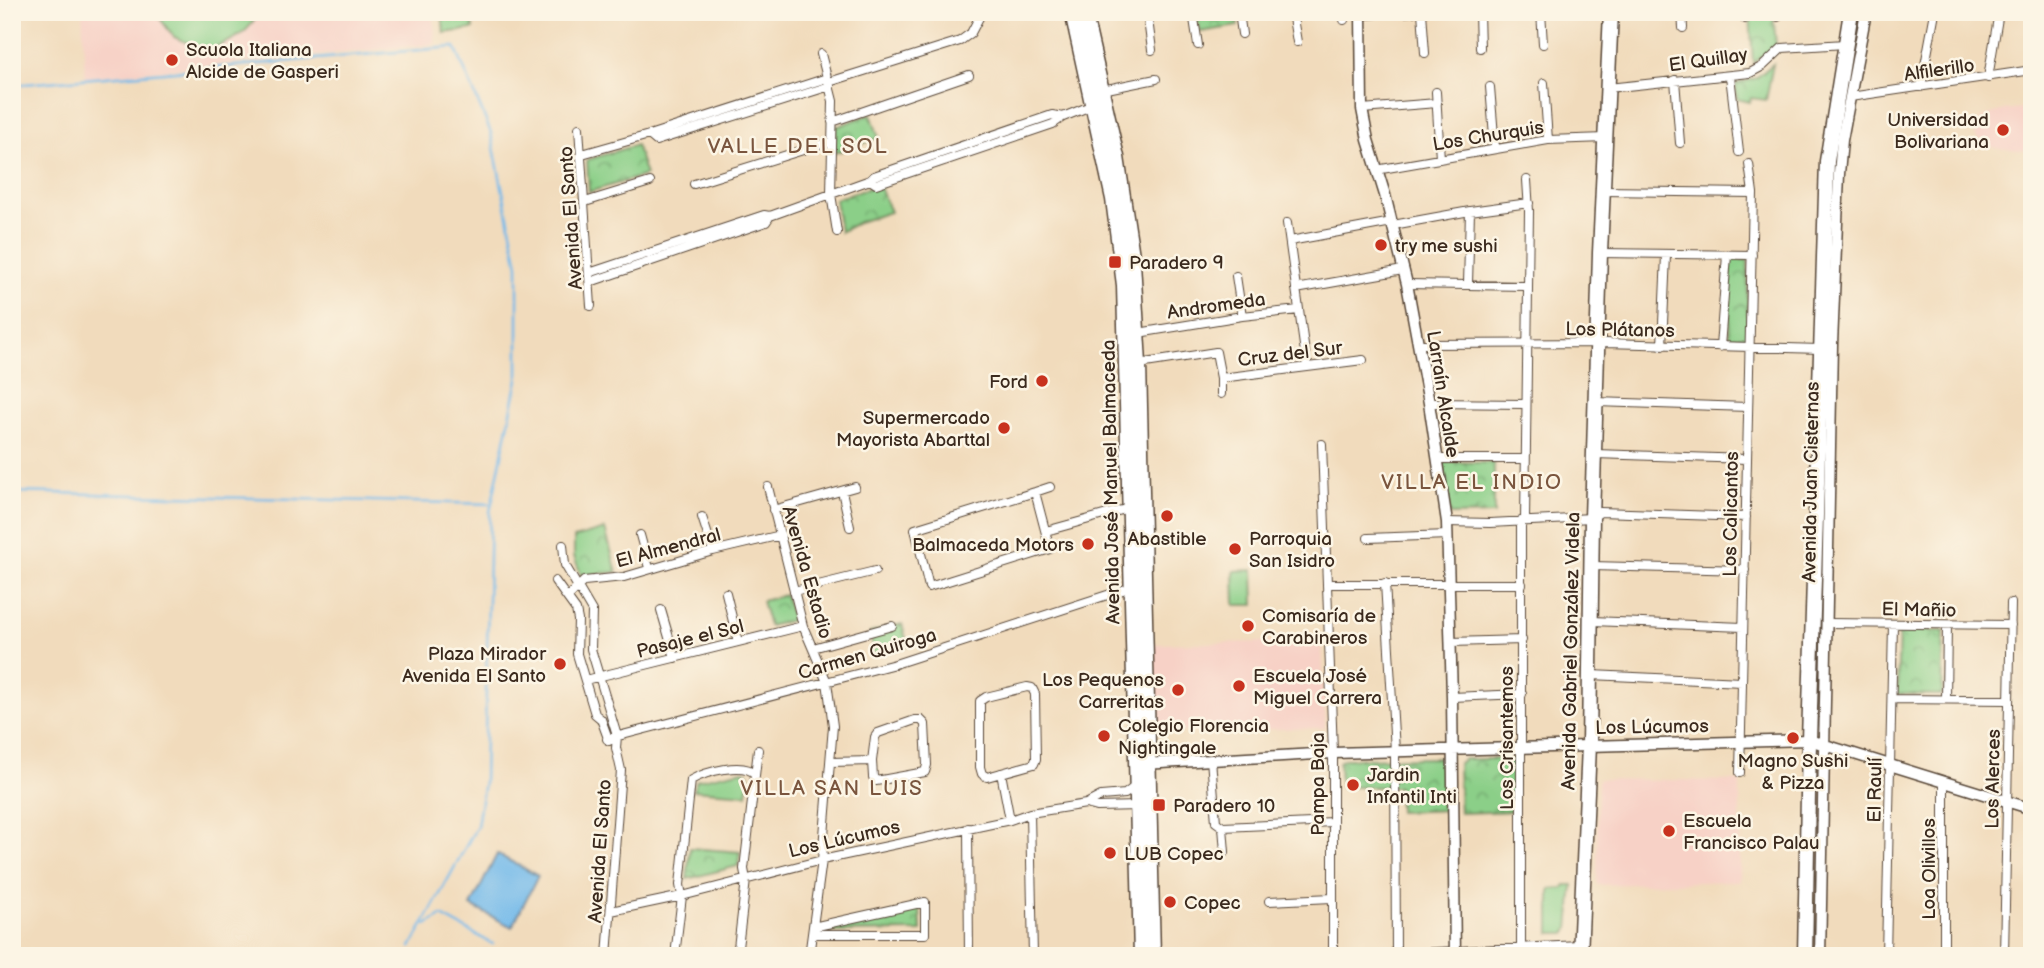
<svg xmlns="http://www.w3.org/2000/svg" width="2044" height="968" font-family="'Balsamiq Sans',sans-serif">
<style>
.built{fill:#f7d1c6}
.grass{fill:#8bcf88;stroke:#637c53;stroke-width:2}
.park{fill:url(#park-crowns);stroke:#637c53;stroke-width:2}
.water{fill:#72b9ea;stroke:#567284;stroke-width:2}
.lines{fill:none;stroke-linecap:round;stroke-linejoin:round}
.stream{stroke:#72b9ea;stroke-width:2.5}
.minor-casing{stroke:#564536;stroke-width:10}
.tertiary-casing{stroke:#564536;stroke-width:13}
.primary-casing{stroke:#564536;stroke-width:17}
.minor{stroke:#fff;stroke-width:8}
.tertiary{stroke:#fff;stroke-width:10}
.primary{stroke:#fff;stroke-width:14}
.poi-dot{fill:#c8321e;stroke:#fcf5e5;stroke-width:2.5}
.labels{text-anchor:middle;stroke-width:5;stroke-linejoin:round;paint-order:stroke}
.poi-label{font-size:19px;fill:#3b2a1e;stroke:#fcf5e5;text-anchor:start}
.street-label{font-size:19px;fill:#3b2a1e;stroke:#fcf5e5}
.neighbourhood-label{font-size:21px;letter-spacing:2px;fill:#7a553e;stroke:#fcf5e5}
</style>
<defs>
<pattern id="park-crowns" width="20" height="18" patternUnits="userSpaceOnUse" patternTransform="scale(1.75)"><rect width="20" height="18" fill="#8bcf88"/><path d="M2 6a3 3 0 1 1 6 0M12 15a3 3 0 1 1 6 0" fill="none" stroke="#73a86f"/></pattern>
</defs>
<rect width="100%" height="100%" fill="#fcf5e5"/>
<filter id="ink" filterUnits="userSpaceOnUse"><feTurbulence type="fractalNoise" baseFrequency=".0143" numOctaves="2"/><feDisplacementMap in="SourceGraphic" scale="14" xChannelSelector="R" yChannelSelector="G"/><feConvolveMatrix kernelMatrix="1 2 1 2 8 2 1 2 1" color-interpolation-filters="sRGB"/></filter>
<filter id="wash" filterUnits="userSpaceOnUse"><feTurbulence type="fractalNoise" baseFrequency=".00686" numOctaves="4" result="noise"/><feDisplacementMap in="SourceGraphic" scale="28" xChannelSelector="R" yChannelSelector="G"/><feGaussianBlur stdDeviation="1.57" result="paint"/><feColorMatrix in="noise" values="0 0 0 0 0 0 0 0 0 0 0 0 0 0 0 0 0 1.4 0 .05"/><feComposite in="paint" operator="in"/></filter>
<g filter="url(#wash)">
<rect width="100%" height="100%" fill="#f1dbbc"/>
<path class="built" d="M82,12h352l1,32 -350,33z
M2032,107v44l-37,-3 -11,-4 -8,-7 -2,-9 8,-11 22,-7z
M1322,641l3,87 -170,4 -2,-88z
M1598,779l142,2v100l-143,4z"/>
<path class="grass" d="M155,12h103c-9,24 -30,30 -52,39l-32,-14z
M442,12h29l2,17 -29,4z
M1253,570l1,35h-19l-1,-34z
M902,624l6,22 -34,10 -4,-23z
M743,770l7,5 -3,19 -54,-4 4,-10z
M1565,885h8l-4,44 -3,4h-16v-44l14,-1z"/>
<path class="park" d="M1196,12h40l2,14 -38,6z
M1747,12h26l3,34 -23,17 -3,-49z
M1773,64l-7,36 -15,-2 -1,4 -13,-3 -2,-15 21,-6z
M871,114l8,24 -45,15 2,-26z
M636,145l10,30 -57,17 -2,-32z
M879,185l11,27 -31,10 -19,10 -5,-33z
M1731,260h17l-1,77 -18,-1z
M1442,462l52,1v51l-44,1z
M605,529l12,43 -36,3 -7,-19v-18z
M785,595l7,25 -23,6 -7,-25z
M1899,631h45l-2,64 -45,-1z
M1441,758l4,3 2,49 -48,2 -1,-25h-58l-1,-25 5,-3z
M1464,759h51v52l-55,2 -2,-49z
M690,848l50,4 -2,14 -51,13z
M920,908l1,23 -100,1v-3z"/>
<path class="water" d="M497,854l41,22 -26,51 -41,-21z"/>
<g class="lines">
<path class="stream" d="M12,85l443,-38 36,86 27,132v114l-28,133 -6,270 -7,44 -66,121
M12,492l480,12
M426,925l16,-9 51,28
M406,956v-1"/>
</g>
</g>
<g filter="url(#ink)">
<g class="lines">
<defs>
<path id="minor" d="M1147,12l5,38
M1193,12l5,33
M1239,12l3,22
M1292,12l5,30
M1343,12l1,8
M1422,12l3,41
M1479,12l1,36
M1541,12l2,32
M1682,12l1,16
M1745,12v7
M1778,12v5
M1361,15l52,-3
M821,54l12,47 -2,93 6,38
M1730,76l9,76
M1988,78l11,-66
M1675,80l5,63
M829,82l131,-41 11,-8 11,-21
M1544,83l4,57
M1490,87l5,61
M1921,87l14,-75
M1608,88l142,-15 13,-7 19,-18 63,-4
M1102,90l54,-11
M1436,92l4,67
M1850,97l182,-27
M1362,109l75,-6
M832,122l137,-47
M579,128l12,178
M649,135l7,6 174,-55
M582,154l67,-19 178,-57
M1376,170l172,-30 58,-2
M870,180l6,4 177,-60 10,-7 30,-12
M694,184l138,-43
M1603,191l150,2
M585,202l65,-20
M1287,223l20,144
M1393,225l77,-14 59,-8
M1290,241l102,-19
M1600,253l152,2
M589,273l175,-58 6,1 100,-36 4,-4 178,-61 11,2
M1236,276l6,40
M590,282l176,-60 4,-6
M1407,284l119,2
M1468,284l2,-73
M1296,289l107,-19
M1138,333l104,-17 57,-6
M1419,344l186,-1 215,6
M1662,346l4,-91
M1720,347l7,-92
M1139,364l77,-12 5,26v16
M1221,378l142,-18
M1596,402l152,5
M1429,403l96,1
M1322,444l11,309v203
M1595,454l152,5
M1437,459h87
M768,487l35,139 24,56 6,44 -11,134 -13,96
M842,491l8,36
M1035,492l15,57 -121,38 -14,-58 120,-37 15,-5
M773,510l82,-23
M702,517l11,34
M1525,521l4,-310 -2,-31
M1447,522l43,1 102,-5 8,-6 146,5
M1046,531l83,-23
M640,535l9,33
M1368,538l80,-3
M563,545l2,20 27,46 -1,38 26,87 -1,12 5,22 -14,186
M1592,566l153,4
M555,581l21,29 2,10 -1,34 18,60 6,5 8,22
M1385,583l10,168 1,205
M1328,584h194
M794,591l81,-20
M726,593l12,49
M568,597l16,-16 40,-4 89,-26 68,-16
M661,610l14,48
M1592,621l151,6
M1827,623l184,2
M1451,642l71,-2
M813,648l79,-22
M1591,675l151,7
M585,680l218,-54
M1027,687l5,1 3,6 1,65 -2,5 -47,13 -5,-3 -2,-7v-66l6,-4z
M1452,697l70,-3
M1892,699l116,1
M1946,699l1,-74
M607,739l288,-75 237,-77
M1211,759l5,63 7,5 2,25
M831,762l41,-1 1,16 3,4 49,-9 2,-7 -2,-41 -4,-4h-6l-37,13 -3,4 -3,24
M1001,773l9,47
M1740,773l13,-580 -4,-29
M1086,804l11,3 42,-1
M1030,813l3,143
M1223,827l110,-5
M968,828l1,128
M1269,901l63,-3
M611,911l71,-15 140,-36 188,-40 20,-7 56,-9 15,-8 24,-2 12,-9
M812,934h113v-32l-112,25
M675,956l7,-60 -2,-11 11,-105c14,-8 53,-19 64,-6
M737,956l9,-76 -2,-11 14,-119
M1353,956l227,-11
M1521,956v-435
M1886,956l7,-332
M1944,956v-173
M2004,956l7,-353"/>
<path id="tertiary" d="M1361,12l1,97 6,31 17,55 22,89 22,119 18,119 5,175 3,259
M1144,764l189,-11 476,-13 223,69
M1820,956l12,-611 7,-171 3,-34 24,-128"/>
<path id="primary" d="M1072,12l41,187 11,86 17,671
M1084,12l33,145 16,105 6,102 14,592
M1580,956l9,-211 3,-227 8,-265 11,-241
M1805,956l4,-216 18,-579 24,-149"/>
</defs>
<use href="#minor" class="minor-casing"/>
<use href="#tertiary" class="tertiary-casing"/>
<use href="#primary" class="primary-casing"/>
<use href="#minor" class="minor"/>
<use href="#tertiary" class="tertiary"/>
<use href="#primary" class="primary"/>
</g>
</g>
<g class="poi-dot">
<circle cx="172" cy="60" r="7"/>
<circle cx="2003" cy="130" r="7"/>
<circle cx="1381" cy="245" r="7"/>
<rect x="1108" y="255" width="14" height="14" rx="3.5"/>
<circle cx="1042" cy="381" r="7"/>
<circle cx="1004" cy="428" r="7"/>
<circle cx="1167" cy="516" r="7"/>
<circle cx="1088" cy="544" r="7"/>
<circle cx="1235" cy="549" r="7"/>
<circle cx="1248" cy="626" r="7"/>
<circle cx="560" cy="664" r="7"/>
<circle cx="1239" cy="686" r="7"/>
<circle cx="1178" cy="690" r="7"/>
<circle cx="1104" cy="736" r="7"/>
<circle cx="1793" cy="738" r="7"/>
<circle cx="1353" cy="785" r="7"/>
<rect x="1152" y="798" width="14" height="14" rx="3.5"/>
<circle cx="1669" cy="831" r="7"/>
<circle cx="1110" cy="853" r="7"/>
<circle cx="1170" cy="902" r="7"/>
</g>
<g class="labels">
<g class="poi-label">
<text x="186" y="56">Scuola Italiana<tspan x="186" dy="22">Alcide de Gasperi</tspan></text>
<text x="1989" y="126" text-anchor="end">Universidad<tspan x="1989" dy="22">Bolivariana</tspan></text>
<text x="1395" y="252">try me sushi</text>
<text x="1129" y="269">Paradero 9</text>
<text x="1028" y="388" text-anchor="end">Ford</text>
<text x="990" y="424" text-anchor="end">Supermercado<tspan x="990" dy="22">Mayorista Abarttal</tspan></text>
<text x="1167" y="545" text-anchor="middle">Abastible</text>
<text x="1249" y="545">Parroquia<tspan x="1249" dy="22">San Isidro</tspan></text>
<text x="1074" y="551" text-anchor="end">Balmaceda Motors</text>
<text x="1262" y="622">Comisaría de<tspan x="1262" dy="22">Carabineros</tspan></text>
<text x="546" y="660" text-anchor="end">Plaza Mirador<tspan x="546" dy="22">Avenida El Santo</tspan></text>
<text x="1253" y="682">Escuela José<tspan x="1253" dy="22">Miguel Carrera</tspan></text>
<text x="1164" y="686" text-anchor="end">Los Pequenos<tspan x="1164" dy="22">Carreritas</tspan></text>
<text x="1118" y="732">Colegio Florencia<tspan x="1118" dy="22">Nightingale</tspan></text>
<text x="1793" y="767" text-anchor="middle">Magno Sushi<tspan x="1793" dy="22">&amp; Pizza</tspan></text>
<text x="1367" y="781">Jardin<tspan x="1367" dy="22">Infantil Inti</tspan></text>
<text x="1173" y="812">Paradero 10</text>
<text x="1683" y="827">Escuela<tspan x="1683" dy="22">Francisco Palau</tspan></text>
<text x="1124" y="860">LUB Copec</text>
<text x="1184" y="909">Copec</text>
</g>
<g class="street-label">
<text transform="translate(1708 59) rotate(-8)" y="7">El Quillay</text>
<text transform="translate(1939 69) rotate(-8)" y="7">Alfilerillo</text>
<text transform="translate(1488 135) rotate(-9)" y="7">Los Churquis</text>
<text transform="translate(570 218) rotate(-94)" y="7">Avenida El Santo</text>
<text transform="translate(1216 305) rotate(-8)" y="7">Andromeda</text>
<text transform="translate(1620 329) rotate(1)" y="7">Los Plátanos</text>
<text transform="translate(1290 353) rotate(-7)" y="7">Cruz del Sur</text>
<text transform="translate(1444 394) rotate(81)" y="7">Larraín Alcalde</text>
<text transform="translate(1110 482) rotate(-91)" y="7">Avenida José Manuel Balmaceda</text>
<text transform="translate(1810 482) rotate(-89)" y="7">Avenida Juan Cisternas</text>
<text transform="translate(1730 514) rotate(-89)" y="7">Los Calicantos</text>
<text transform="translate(668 547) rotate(-15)" y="7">El Almendral</text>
<text transform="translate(808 572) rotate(74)" y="7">Avenida Estadio</text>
<text transform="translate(1919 609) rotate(1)" y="7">El Mañio</text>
<text transform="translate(690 638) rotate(-14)" y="7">Pasaje el Sol</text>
<text transform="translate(1570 651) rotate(-89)" y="7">Avenida Gabriel González Videla</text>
<text transform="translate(867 653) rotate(-16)" y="7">Carmen Quiroga</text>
<text transform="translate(1652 726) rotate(-1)" y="7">Los Lúcumos</text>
<text transform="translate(1506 738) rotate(-90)" y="7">Los Crisantemos</text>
<text transform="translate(1992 779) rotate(-89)" y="7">Los Alerces</text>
<text transform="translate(1317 784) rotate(-90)" y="7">Pampa Baja</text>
<text transform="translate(1874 790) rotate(-89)" y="7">El Raulí</text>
<text transform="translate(844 838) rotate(-13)" y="7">Los Lúcumos</text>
<text transform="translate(599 851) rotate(-86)" y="7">Avenida El Santo</text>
<text transform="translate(1928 869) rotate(-90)" y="7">Loa Olivillos</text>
</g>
<g class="neighbourhood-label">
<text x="798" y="153">VALLE DEL SOL</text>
<text x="1472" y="489">VILLA EL INDIO</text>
<text x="832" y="795">VILLA SAN LUIS</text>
</g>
</g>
<rect width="2044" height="968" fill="none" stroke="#fcf5e5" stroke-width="42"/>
</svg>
